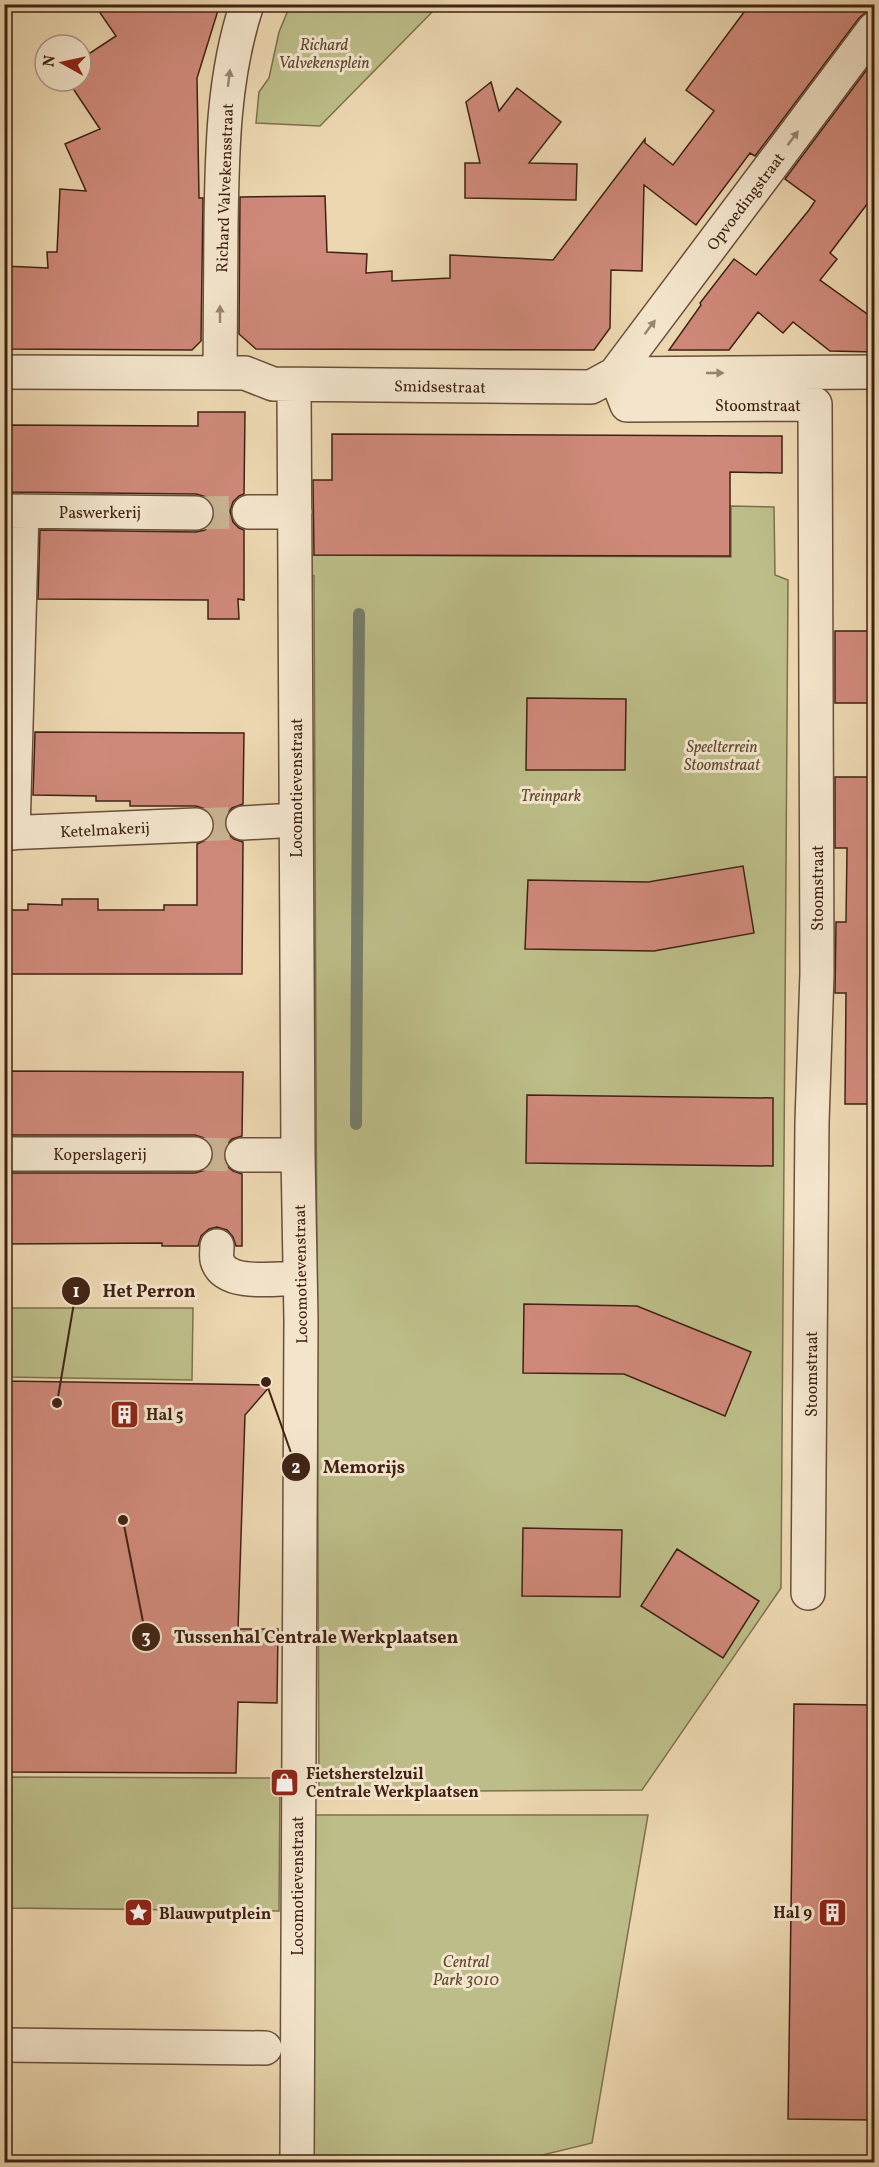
<svg xmlns="http://www.w3.org/2000/svg" width="879" height="2167" font-family="Vollkorn,serif">
<style>
.green{fill:#bcbd88;stroke:#7e704e;stroke-width:1.5}
.lines{fill:none;stroke-linecap:round;stroke-linejoin:round}
.stream{stroke:#757d6c;stroke-width:12}
.building{fill:#cf897a;stroke:#3f2214;stroke-width:1.5}
.minor-tunnel{stroke:#c9b391;stroke-width:33;stroke-dasharray:33 16;stroke-linecap:butt}
.minor-casing{stroke:#6a4f3b;stroke-width:36}
.minor{stroke:#f3e5cc;stroke-width:33}
.oneway{fill:#998470}
.labels{text-anchor:middle;stroke-width:6;stroke-linejoin:round;paint-order:stroke}
.park-label{font-size:16px;font-style:italic;fill:#5e4931;stroke:#f3e5cc}
.street-label{font-size:16px;fill:#3f2214;stroke:#f3e5cc}
.poi-label{font-size:16px;font-weight:bold;fill:#3f2214;stroke:#f3e5cc;text-anchor:start}
.leader{fill:none;stroke:#3f2214;stroke-width:2}
.callout-dot{fill:#3f2214;stroke:#f3e5cc;stroke-width:2}
.mark-label{font-size:18px;text-anchor:middle;font-weight:bold;fill:#fff}
.callout-label{font-size:18px;text-anchor:middle;font-weight:bold;fill:#3f2214;stroke:#f3e5cc;stroke-width:6;stroke-linejoin:round;paint-order:stroke}
</style>
<rect width="100%" height="100%" fill="#ecd7b0"/>
<filter id="stains"><feTurbulence type="fractalNoise" baseFrequency=".00333" numOctaves="4"/><feColorMatrix values="0 0 0 0 .2 0 0 0 0 .09 0 0 0 0 .02 0 0 0 .5 -.17"/></filter>
<radialGradient id="worn" r=".72"><stop offset=".6" stop-color="#630" stop-opacity="0"/><stop offset="1" stop-color="#630" stop-opacity=".3"/></radialGradient>
<path class="green" d="M292,5v-1l147,1 -119,121 -64,-3 3,-31 10,-14 10,-46 10,-24z
M731,506l43,1 1,68 13,5 -7,1008 -139,202 -323,2 -5,-1216 -6,-1v-20l423,2z
M5,1308h188l-1,72 -187,-3z
M5,1777l275,1 -1,133 -274,-3z
M314,1815h334l-56,328 -78,19h-202z"/>
<g class="lines">
<path class="stream" d="M356,1124l3,-510"/>
</g>
<path class="building" d="M94,4h126l-23,74 2,120h4l-2,143 -9,9 -188,-1v-83l44,2 -1,-16h10l3,-63 26,2 -21,-47 35,-15 -32,-48h13v-22l35,-23z
M750,4h124v7l-8,1 -7,6 -104,138 -5,-3 -54,72 -52,-40 -2,86 -31,-1 -1,58 -16,22 -338,-1 -17,-15 1,-137 85,-1 2,56 40,2 -1,19 26,-2v10l58,-3v-23l103,5 92,-121v4l28,22 41,-54 -28,-21z
M874,60v135l-44,58 7,6 -17,21 54,39v33l-44,-1 -37,-29 -10,11 -25,-21 -29,38h-60l32,-45 -1,-2 34,-44 22,16 53,-65 6,-9 -30,-22z
M491,82l8,29 18,-23 44,34 -32,41 48,1 -1,36 -111,-2v-35h15l-14,-61z
M198,412h47l-1,82 -5,2 -6,6 -3,9 3,11 6,6 5,2v70l-6,-1 1,20h-31v-19l-170,-1 2,-69 156,2 9,-2 7,-7 3,-10 -3,-10 -6,-6 -10,-3 -192,-2v-67l194,1z
M332,434l450,2v37l-52,-1v84l-416,-1 -1,-75h19z
M835,631h39v72h-39z
M527,698l99,1 -1,71h-99z
M35,732l209,1 -1,71 -11,4 -5,6 -3,9 4,11 6,5 9,3 -1,132h-238v-64h24v-6l34,1v-6h36v11h66v-5h33v-61l9,-4 7,-7 2,-8 -4,-11 -6,-5 -9,-3h-66v-5h-34v-5l-63,-1z
M835,777h39v327h-29l1,-111h-11l1,-71h10l1,-74h-12z
M743,866l11,67 -100,18 -129,-2 3,-69 120,2z
M4,1071l239,1 -1,64 -10,3 -6,7 -3,8 3,11 7,6 9,3v72h-6l-3,-9 -6,-7 -10,-3 -8,2 -8,7 -3,10h-36v-3l-158,1v-71h191l10,-3 6,-7 3,-8 -3,-11 -7,-6 -9,-3h-191z
M527,1095l246,3v68l-247,-3z
M524,1304l113,2 114,46 -26,64 -101,-42 -101,-1z
M4,1381l267,4 -26,30 -7,214h40l-1,74 -39,-1 -2,71 -232,-1z
M523,1528l99,2 -2,67 -98,-1z
M677,1549l82,52 -36,57 -82,-52z
M794,1704l80,1v415l-86,-1z"/>
<g class="lines">
<path class="minor-tunnel" d="M196,513l53,-1
M196,825l47,-2
M195,1154l47,1"/>
<defs>
<path id="minor" d="M4,372l241,1 28,11 318,3 24,-13 259,-2
M220,373c0,-49 1,-98 1,-147 1,-74 2,-150 26,-222
M615,374l12,31 188,-1 2,569 -5,149 -4,471
M615,374l259,-345
M294,385l4,770 3,165 -4,842
M4,511l192,2
M249,512h46
M243,823l53,-3
M4,833l192,-8
M13,833l9,-322
M4,1154h191
M242,1155h56
M217,1246c0,4 -1,10 0,14 8,28 61,18 83,18
M4,2045l261,3"/>
</defs>
<use href="#minor" class="minor-casing"/>
<use href="#minor" class="minor"/>
</g>
<defs><path id="oneway-solid" d="M-6-.8H1V-3.2L6.5 0L1 3.2V.8H-6Z" transform="scale(1.5)"/></defs>
<g class="oneway">
<use href="#oneway-solid" transform="translate(229 78) rotate(-83)"/>
<use href="#oneway-solid" transform="translate(793 138) rotate(-53)"/>
<use href="#oneway-solid" transform="translate(220 314) rotate(-90)"/>
<use href="#oneway-solid" transform="translate(650 327) rotate(-53)"/>
<use href="#oneway-solid" transform="translate(715 373)"/>
</g>
<defs>
<symbol id="building-square" viewBox="-11 -11 22 22"><rect x="-9" y="-9" width="18" height="18" rx="4" fill="#8f2418" stroke="#f3e5cc"/><path d="M-4-6H4V6H1V3H-1V6H-4ZM-2.5-4.3h1.7v1.8h-1.7ZM.8-4.3h1.7v1.8H.8ZM-2.5-1h1.7V.8h-1.7ZM.8-1h1.7V.8H.8Z" fill="#fff"/></symbol>
<symbol id="shop-square" viewBox="-11 -11 22 22"><rect x="-9" y="-9" width="18" height="18" rx="4" fill="#8f2418" stroke="#f3e5cc"/><path d="M-5-2.5h2.3a2.7 3.5 0 0 1 5.4 0H5L5.5 6h-11ZM-1.5-2.5h3a1.5 2.3 0 0 0-3 0Z" fill="#fff"/></symbol>
<symbol id="sight-square" viewBox="-11 -11 22 22"><rect x="-9" y="-9" width="18" height="18" rx="4" fill="#8f2418" stroke="#f3e5cc"/><path d="M0-6L1.8-2.2L6-1.7L2.9 1.2L3.7 5.4L0 3.3L-3.7 5.4L-2.9 1.2L-6-1.7L-1.8-2.2Z" fill="#fff"/></symbol>
</defs>
<g fill-rule="evenodd">
<use href="#building-square" x="108" y="1398" width="33" height="33"/>
<use href="#shop-square" x="268" y="1766" width="33" height="33"/>
<use href="#building-square" x="816" y="1896" width="33" height="33"/>
<use href="#sight-square" x="122" y="1896" width="33" height="33"/>
</g>
<g class="labels">
<g class="park-label">
<text x="324" y="50">Richard<tspan x="324" dy="18">Valvekensplein</tspan></text>
<text x="722" y="752">Speelterrein<tspan x="722" dy="18">Stoomstraat</tspan></text>
<text x="551" y="801">Treinpark</text>
<text x="466" y="1967">Central<tspan x="466" dy="18">Park 3010</tspan></text>
</g>
<g class="street-label">
<text transform="translate(224 188) rotate(-88)" y="6">Richard Valvekensstraat</text>
<text transform="translate(745 201) rotate(-53)" y="6">Opvoedingstraat</text>
<text transform="translate(440 386) rotate(1)" y="6">Smidsestraat</text>
<text x="758" y="411">Stoomstraat</text>
<text x="100" y="518">Paswerkerij</text>
<text transform="translate(296 788) rotate(-90)" y="6">Locomotievenstraat</text>
<text transform="translate(105 829) rotate(-3)" y="6">Ketelmakerij</text>
<text transform="translate(817 888) rotate(-90)" y="6">Stoomstraat</text>
<text x="100" y="1160">Koperslagerij</text>
<text transform="translate(300 1274) rotate(-91)" y="6">Locomotievenstraat</text>
<text transform="translate(811 1374) rotate(-90)" y="6">Stoomstraat</text>
<text transform="translate(297 1886) rotate(-90)" y="6">Locomotievenstraat</text>
</g>
<g class="poi-label">
<text x="146" y="1420">Hal 5</text>
<text x="306" y="1779">Fietsherstelzuil<tspan x="306" dy="18">Centrale Werkplaatsen</tspan></text>
<text x="812" y="1918" text-anchor="end">Hal 9</text>
<text x="159" y="1919">Blauwputplein</text>
</g>
</g>
<path class="leader" d="M57 1403L76 1291M266 1382L296 1467M123 1520L146 1637"/>
<g class="callout-dot">
<circle cx="57" cy="1403" r="6"/>
<circle cx="266" cy="1382" r="6"/>
<circle cx="123" cy="1520" r="6"/>
<circle cx="76" cy="1291" r="15"/>
<circle cx="296" cy="1467" r="15"/>
<circle cx="146" cy="1637" r="15"/>
</g>
<g class="mark-label">
<text x="76" y="1297">1</text>
<text x="296" y="1473">2</text>
<text x="146" y="1643">3</text>
</g>
<g class="callout-label">
<text x="149" y="1297">Het Perron</text>
<text x="364" y="1473">Memorijs</text>
<text x="316" y="1643">Tussenhal Centrale Werkplaatsen</text>
</g>
<rect width="879" height="2167" fill="none" stroke="#ecd7b0" stroke-width="24"/>
<rect x="6" y="6" width="867" height="2155" fill="none" stroke="#3f2214" stroke-width="3"/>
<rect x="12" y="12" width="855" height="2143" fill="none" stroke="#3f2214" stroke-width="1.5"/>
<g transform="translate(63 63) rotate(278)"><circle r="28" fill="#f3e5cc" stroke="#ab9782" stroke-width="1.5"/>
<path d="M0-4.5L10 22L0 15L-10 22Z" fill="#8f2418"/>
<text y="-9" font-size="16" font-weight="bold" text-anchor="middle" fill="#3f2214">N</text>
</g>
<rect width="100%" height="100%" filter="url(#stains)"/>
<rect width="100%" height="100%" fill="url(#worn)"/>
</svg>
